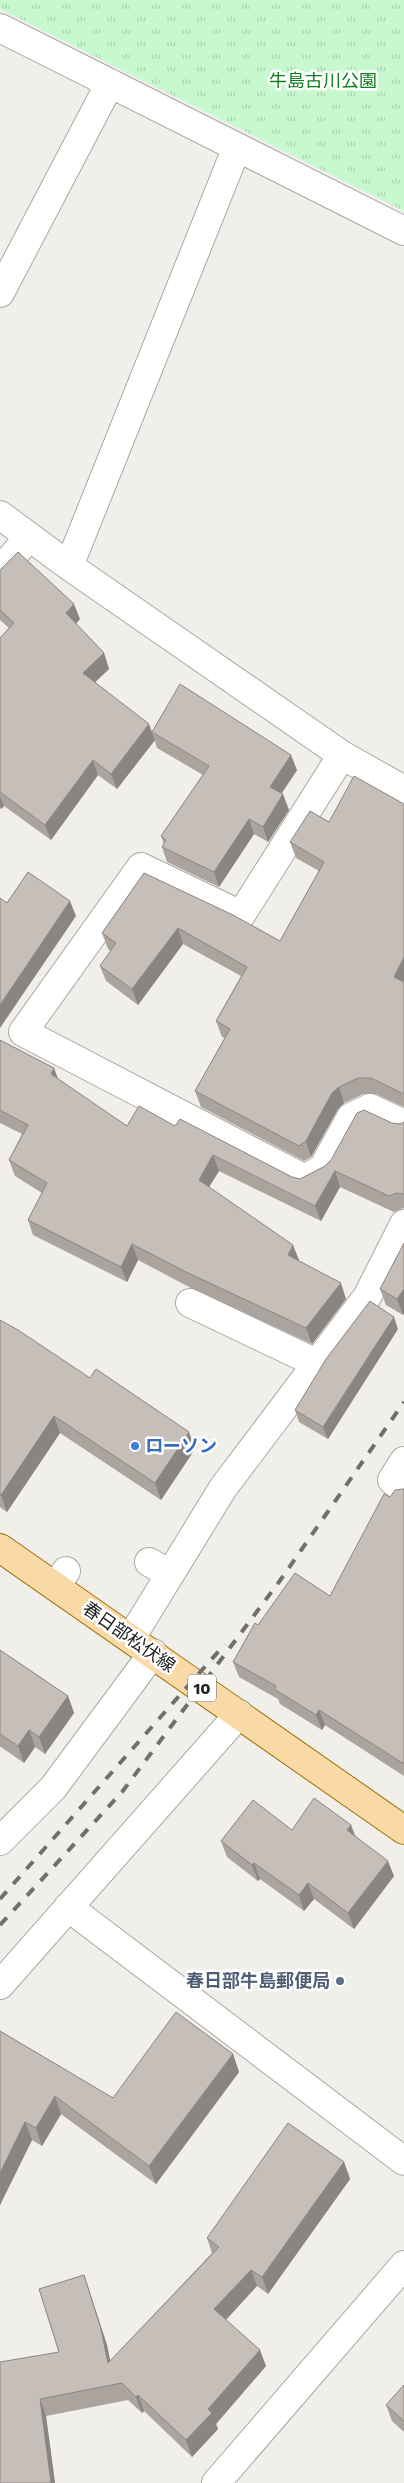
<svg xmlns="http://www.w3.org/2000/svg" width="404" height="2483" font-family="'Work Sans','Noto Sans JP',sans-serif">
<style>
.park{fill:url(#park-tufts)}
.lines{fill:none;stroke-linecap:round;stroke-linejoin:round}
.minor-casing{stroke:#a8a8a8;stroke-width:30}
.major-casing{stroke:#9a7005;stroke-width:30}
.minor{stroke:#fff;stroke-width:28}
.major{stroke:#f9d9a5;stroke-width:28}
.rail{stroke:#6f6f6f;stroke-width:4;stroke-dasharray:10 10;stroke-linecap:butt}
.wall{fill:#aaa39e}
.shaded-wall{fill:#8b8581}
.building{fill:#c6beb8;stroke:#8b8581}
.shop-dot{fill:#3f7fe0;stroke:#fff;stroke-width:2}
.service-dot{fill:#5c6f8a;stroke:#fff;stroke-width:2}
.labels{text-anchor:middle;stroke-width:5;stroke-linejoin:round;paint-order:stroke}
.shield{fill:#fff;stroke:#646464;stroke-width:1}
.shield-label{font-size:16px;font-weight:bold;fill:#212121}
.park-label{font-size:18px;fill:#0f7f1e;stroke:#fff}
.shop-label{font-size:18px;font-weight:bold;fill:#366cbe;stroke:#fff;text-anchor:start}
.street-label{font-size:18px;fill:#212121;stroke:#fff}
.service-label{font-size:18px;font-weight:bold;fill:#4e5e75;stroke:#fff;text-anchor:end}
</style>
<defs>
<pattern id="park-tufts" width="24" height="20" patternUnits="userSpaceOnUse" patternTransform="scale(1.25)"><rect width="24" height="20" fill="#c8f8ce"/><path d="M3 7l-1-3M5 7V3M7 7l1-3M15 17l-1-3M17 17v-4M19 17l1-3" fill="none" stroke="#acd4b1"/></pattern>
</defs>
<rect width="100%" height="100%" fill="#f1efe9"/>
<path class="park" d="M0,0h404v211l-404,-202z"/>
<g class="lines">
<defs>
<path id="minor" d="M0,28l404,203
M0,293l110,-210
M0,515l69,51 273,189 62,35
M69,566l168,-419
M0,571l28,-33
M342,755l-101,160 -100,-48 -118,165 282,147 18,-11 28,-51 19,-9 34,16
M190,1303l126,60
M404,1461l-12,19 12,10
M149,1562l21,12
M56,1587l10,-16
M131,1638l92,-150 144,-191 37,-73
M0,1841l53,-53 100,-135
M68,1907l336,254
M0,1985l239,-271
M216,2483l188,-218"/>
<path id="major" d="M0,1548l404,282"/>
</defs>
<use href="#minor" class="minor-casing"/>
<use href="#major" class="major-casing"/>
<use href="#minor" class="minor"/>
<use href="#major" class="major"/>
<path class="rail" d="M0,1899l225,-255
M0,1925l122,-133 157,-210 125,-180"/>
</g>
<path class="wall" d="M0,570l80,49 -4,5 28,29 5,16 -14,13 60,58 -38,49 -19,-14 -47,65 -47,-34 -3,3 -1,-1v-170l9,-10 -9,-8z
M152,732l145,38 -16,24 8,16 -21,32 -14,-8 -35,53 -52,-25 -5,-15 2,-3 -3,-8 42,-61 -46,-27z
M404,804v303l-28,-13h-13l-19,9 -6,6 -27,48 -7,4 -103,-54 -6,-16 30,-53 -3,-1 -6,-16 25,-45 -58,-32 -45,61 -32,-24 -6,-15 11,-15 -3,-2 -6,-16 42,-60 136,68 39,-70 -23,-13 -6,-16 39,-20z
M0,1040l127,86h48l117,51 8,2 25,-13 67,-43 8,1 4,-2v87l-1,-1 -9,4 -54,-25 -19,34 -102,-50 -10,16 90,73v1l47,38 -34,45 -121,-56 -53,-28 -11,22 -94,-47 -5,-15 14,-27 -27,-17 -6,-16 13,-26 -22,-11z
M404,1243v70l-1,2 -17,-10 -6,-16z
M0,1320l195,129 -34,51 -101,-67 -53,79 -7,-5z
M398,1329l-70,110 -29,-17 -4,-12z
M403,1489h1v287l-79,-51 -3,5 -42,-26 -2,-5 -39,-22 -6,-15 25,-37 72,-29 60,-99z
M0,1650l68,46 6,17 -29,41 -10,-7 -11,16 -23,-16h-1z
M351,1825l4,10 39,41 -40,53 -40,-30 -10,12 -44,-32 -2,2 -31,-24 -6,-16 71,-11z
M0,2031l113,67 120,-44 6,18 -83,112 -95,-70 -19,32 -10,-6 -32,65z
M344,2162l6,17 -82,115 -11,-8 -31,34 40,46 -50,58 2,5 -26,28 -48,-46 -2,2 -14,-13 -82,16 9,67h-55l59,-131 25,-77 23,70 3,16 102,-108 -5,-15z
M404,2385v47l-12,-11 -6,-16z"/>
<path class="shaded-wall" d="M74,604l6,15 -9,9 -5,-15z
M104,653l5,16 -21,20 -5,-16z
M149,724l6,16 -38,49 -6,-15z
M291,755l6,15 -21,32 -6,-15z
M93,760l5,15 -47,65 -6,-15z
M283,794l6,16 -21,32 -5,-15z
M0,796l4,10 -3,3 -1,-4z
M249,819l5,15 -35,53 -5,-15z
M70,901l6,15 -76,112v-23z
M178,928l5,16 -45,61 -6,-16z
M404,957v27l-10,-7z
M54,1068l6,16 -9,-10z
M339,1087l5,16 -6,6 -27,48 -5,-16 26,-48z
M213,1155l6,16 -15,24 -5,-15z
M335,1171l5,16 -19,34 -6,-15z
M132,1244l6,16 -11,22 -6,-15z
M293,1245l6,15 -6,11 -5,-16z
M341,1283l5,16 -34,45 -6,-16z
M404,1289v24l-1,2 -6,-16z
M394,1317l4,12 -70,110 -5,-12z
M54,1416l6,17 -53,79 -6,-17z
M189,1432l6,17 -34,51 -6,-17z
M68,1696l6,17 -29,41 -6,-17z
M319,1710l6,15 -3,5 -6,-15z
M29,1730l6,17 -11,16 -6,-17z
M351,1825l5,15 -9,-10z
M388,1861l6,15 -40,53 -6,-16z
M254,1863l6,16 -2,2 -6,-16z
M308,1883l6,16 -10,12 -5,-16z
M233,2054l6,18 -83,112 -7,-18z
M55,2096l6,18 -19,32 -6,-18z
M25,2122l7,18 -32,65v-32z
M344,2162l6,17 -82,115 -6,-17z
M251,2270l6,16 -37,40 -6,-17z
M84,2275l23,70 7,35 -6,-17z
M260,2350l6,16 -50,58 2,5 -26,28 -6,-17 22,-31z
M138,2395l6,16 -2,2 -6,-16z
M40,2399l6,17 9,67h-4z"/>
<path class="building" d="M18,552l56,52 -8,9 38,40 -21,20 66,51 -38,50 -18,-14 -48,65 -45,-33v-154l14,-15 -14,-13v-40z
M180,684l111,71 -21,32 13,7 -20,33 -14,-8 -35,53 -52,-25 4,-7 -5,-4 48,-70 -57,-34z
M354,776l50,28v153l-10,20 10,5v112l-33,-16h-13l-19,9 -7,6 -26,48 -7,5 -104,-55 35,-62 -14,-8 31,-54 -69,-39 -46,61 -32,-23 16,-23 -14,-10 42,-60 89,42 47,26 44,-79 -34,-20 20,-31 19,11z
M28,872l42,29 -70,104v-107l7,5z
M0,1040l54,28 -3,6 76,52 12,-20 36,20 5,-7 112,58 8,2 25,-13 6,-6 26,-47 7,-3 28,13 8,1 4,-2v72l-7,-1 -8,3 -54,-25 -20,35 -102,-51 -14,25 94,65 -5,10 53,28 -35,45 -120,-56 -54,-28 -11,23 -93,-47 19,-37 -38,-23 19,-35 -28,-15z
M404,1243v46l-7,10 -17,-10z
M370,1301l24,16 -71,110 -28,-17 31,-51z
M0,1320l18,10 72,48 6,-9 93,63 -34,51 -101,-67 -53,79h-1z
M403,1489h1v275l-85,-54 -3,5 -42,-26 2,-3 -43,-24 22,-39 3,2 37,-52 35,23 54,-102 6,3 5,-7z
M0,1650l68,46 -29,41 -10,-7 -11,16 -18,-12z
M314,1798l37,27 -4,5 41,31 -40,52 -40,-30 -9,12 -45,-32 -2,2 -31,-24 32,-41 39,30z
M176,2012l57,42 -84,112 -94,-70 -19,32 -11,-6 -25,51v-142l113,67z
M288,2123l56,39 -82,115 -11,-7 -37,39 46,41 -52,59 4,4 -26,27 -48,-45 -2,2 -14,-14 -82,16 11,84h-51v-121l59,-10 -20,-63 45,-14 17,54 7,34 111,-116 -12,-9z
M404,2385v36l-18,-16z"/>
<circle class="shop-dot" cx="135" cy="1446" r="5"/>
<circle class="service-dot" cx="340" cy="1981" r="5"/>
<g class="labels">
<rect class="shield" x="188" y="1674.5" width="28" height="27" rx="4"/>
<g class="shield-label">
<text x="202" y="1694">10</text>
</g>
<g class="park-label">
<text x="323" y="87">牛島古川公園</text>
</g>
<g class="shop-label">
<text x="145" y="1452">ローソン</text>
</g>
<g class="street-label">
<text transform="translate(129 1637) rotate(35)" y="6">春日部松伏線</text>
</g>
<g class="service-label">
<text x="330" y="1987">春日部牛島郵便局</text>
</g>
</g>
</svg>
